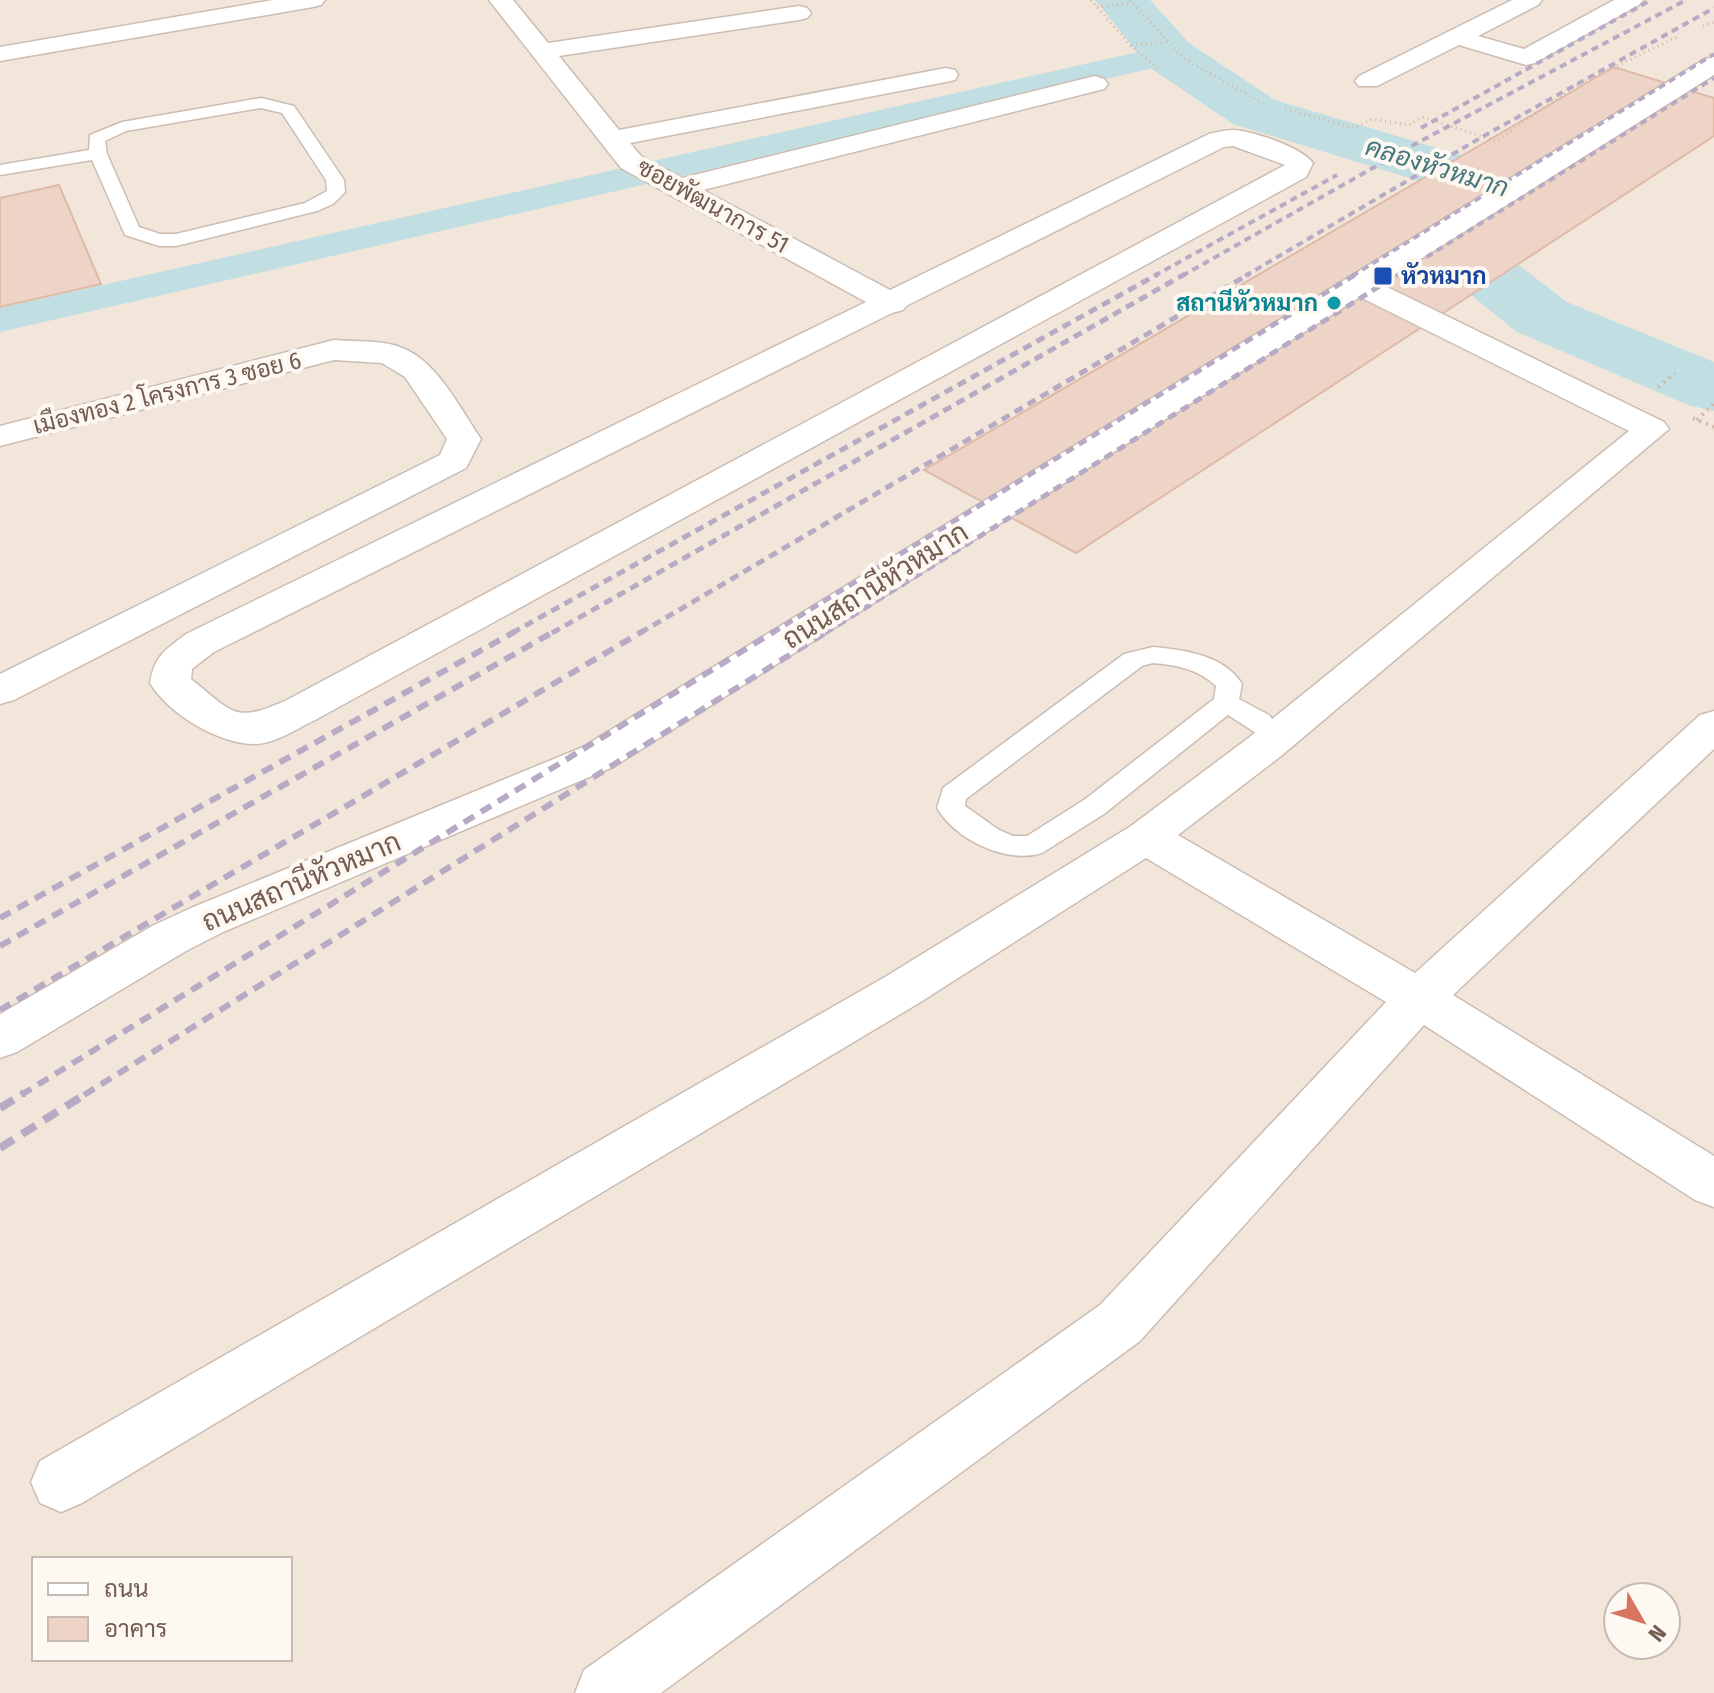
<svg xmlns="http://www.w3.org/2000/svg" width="1714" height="1693" font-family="'Fira Sans Condensed',Sarabun,sans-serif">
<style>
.residential{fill:#f2e6db;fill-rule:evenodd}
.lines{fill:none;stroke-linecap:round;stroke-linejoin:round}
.canal{fill:#c1dfe3;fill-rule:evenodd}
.river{fill:#c1dfe3;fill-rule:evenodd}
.building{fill:#edd4c6;stroke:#debba8;stroke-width:2}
.service-casing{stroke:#ccbcb2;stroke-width:3}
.minor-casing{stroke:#ccbcb2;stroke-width:3}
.path-far1{stroke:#d3b7a9;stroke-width:3;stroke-dasharray:1 4;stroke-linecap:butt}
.path{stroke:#d3b7a9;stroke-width:4;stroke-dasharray:2 5;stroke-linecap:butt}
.service{fill:#fff;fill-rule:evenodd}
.minor{fill:#fff;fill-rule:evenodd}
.rail-far3{stroke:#b7aac4;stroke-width:4;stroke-dasharray:7 5;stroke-linecap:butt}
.rail-far2{stroke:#b7aac4;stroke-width:5;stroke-dasharray:9 6;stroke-linecap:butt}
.rail-far1{stroke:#b7aac4;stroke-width:6;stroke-dasharray:12 8;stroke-linecap:butt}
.rail{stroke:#b7aac4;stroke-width:8;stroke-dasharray:16 10;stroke-linecap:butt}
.transit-dot{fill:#1a4fb4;stroke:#fdf8f2;stroke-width:3}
.culture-dot{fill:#0f9aa8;stroke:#fdf8f2;stroke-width:3}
.labels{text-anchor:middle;stroke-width:8;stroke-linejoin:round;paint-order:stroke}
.far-street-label{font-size:24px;fill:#745c51;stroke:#fdf8f2}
.far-transit-label{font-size:24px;font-weight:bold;fill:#164399;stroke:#fdf8f2;text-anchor:start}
.far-culture-label{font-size:24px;font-weight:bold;fill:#0d838f;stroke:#fdf8f2;text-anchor:end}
.far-water-label{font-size:26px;font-style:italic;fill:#49777e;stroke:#fdf8f2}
.street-label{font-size:28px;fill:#745c51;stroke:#fdf8f2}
</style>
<rect width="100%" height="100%" fill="#fbf4ec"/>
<path class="residential" d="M0,0h1714v1693h-1714zM34,1559h256v100h-256zM1618,1597h48v48h-48z"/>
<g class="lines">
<path class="canal" d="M1169,45l11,3 5,7 -5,7 -1180,270v-24z"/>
<path class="river" d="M1095,0h55l39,43 86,57 270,80 10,13 -52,60 64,49 147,60v49l-26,-6 -171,-73 -77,-62 -9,-14 50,-56 -248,-76 -84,-57z"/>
</g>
<path class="building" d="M1614,67l100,31v38l-638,417 -152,-83z
M59,185l42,99 -101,23v-109z"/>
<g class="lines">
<defs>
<path id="service" d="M261,98l33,8 2,3 48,71 1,12 -12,12 -16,7 -141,35h-17l-34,-11 -33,-75 -92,15v-10l89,-15 1,-15 32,-13zM261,108l21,5 44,67 1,11 -22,12 -129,31h-16l-21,-7 -32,-73 -2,-13 21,-10z
M1153,647c32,3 71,8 89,37l-3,15 30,16 13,16 -7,21 -9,3 -9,-3 -4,-6 3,-13 -28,-18 -124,99 -62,39c-36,11 -86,-13 -105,-45l6,-20 181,-134zM1153,663c24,2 45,6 63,23l-2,13 -130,101 -57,36h-14l-14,-6 -34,-24 1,-7 176,-133z"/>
<path id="minor" d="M273,0h52l-4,5 -8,2 -313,54v-14z
M489,0h24l35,43 251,-37 8,2 4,5 -4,5 -8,2 -240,36 60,74 327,-62 9,2 3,5 -3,5 -9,2 -316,61 11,13 41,22 413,-102 9,3 4,5 -4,5 -401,101 187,100 319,-156c8,-2 17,-4 26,-4 20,2 66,17 78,33l-7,14 -991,543c-17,8 -39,23 -58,24 -38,1 -88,-30 -107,-61 5,-28 14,-32 36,-49l680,-332 -245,-134zM1233,146l52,19 -998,535c-54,24 -53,13 -96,-21l1,-10 22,-17 678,-339 11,-3 3,-4 318,-159z
M1512,0h30l-4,5 -60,31 46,13 90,-49h29l-4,5 -104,58 -9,2 -67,-20 -82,41h-18l-4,-5 4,-5z
M1714,57v18l-333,209 283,138 5,7 -388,327 -103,79 237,138 285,-258 14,-4v38l-261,246 261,161v51l-19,-7 -271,-175 -284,316 -479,352h-86l9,-23 516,-365 286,-303 -240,-144 -227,145 -837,500 -21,9 -21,-9 -9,-21 9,-21 845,-484 246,-151 120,-90 378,-305 -269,-134 -747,470 -390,165 -37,19 -169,101 -17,6v-44l154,-89 37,-17 392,-161 1122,-688z
M334,340c20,2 44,0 63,6 39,12 62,61 84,93l-15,29 -452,232 -14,4v-30l440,-219 7,-16 -42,-62 -23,-14 -48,-3 -334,86v-20z"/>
</defs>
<use href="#service" class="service-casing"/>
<use href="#minor" class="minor-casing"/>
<path class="path-far1" d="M1091,0l39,45 28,23
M1130,0l54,59 79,44
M1097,7l34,-4
M1703,26l11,-4
M1131,45l37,-3
M1285,109l69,19 18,-9 37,6 13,-8 74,24 83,-57 100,-48"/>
<path class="path" d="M1658,387l17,-14
M1693,418l21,9
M1697,420l17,-17"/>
<use href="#service" class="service"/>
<use href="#minor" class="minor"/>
<path class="rail-far3" d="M1421,128l230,-128
M1154,276l183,-101
M1182,276l235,-133 269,-143
M1245,276l237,-139 232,-129
M1352,276l362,-222
M1396,276l318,-198"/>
<path class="rail-far2" d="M512,633l646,-359
M552,633l633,-359
M640,633l609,-359
M772,633l584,-359
M825,633l574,-359"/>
<path class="rail-far1" d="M0,918l516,-287
M0,946l555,-315
M0,1010l643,-379
M21,1095l754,-464
M84,1095l744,-464"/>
<path class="rail" d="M0,1108l24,-15
M0,1148l87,-55"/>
</g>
<rect class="transit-dot" x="1373" y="266" width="20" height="20" rx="4"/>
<circle class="culture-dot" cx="1334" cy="303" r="8"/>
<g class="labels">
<g class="far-street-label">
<text transform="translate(713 206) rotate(29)" y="8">ซอยพัฒนาการ 51</text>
<text transform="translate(167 393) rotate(-14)" y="8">เมืองทอง 2 โครงการ 3 ซอย 6</text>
</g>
<g class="far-transit-label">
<text x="1401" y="284">หัวหมาก</text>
</g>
<g class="far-culture-label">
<text x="1318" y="311">สถานีหัวหมาก</text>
</g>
<g class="far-water-label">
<text transform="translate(1437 167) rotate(17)" y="9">คลองหัวหมาก</text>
</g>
<g class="street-label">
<text transform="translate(875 585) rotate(-32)" y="10">ถนนสถานีหัวหมาก</text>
<text transform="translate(301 881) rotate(-23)" y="10">ถนนสถานีหัวหมาก</text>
</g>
</g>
<rect x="32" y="1557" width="260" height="104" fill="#fdf8f2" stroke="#c6bab2" stroke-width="2"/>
<rect x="48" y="1583" width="40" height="12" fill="#ffffff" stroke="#c6bab2" stroke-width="2"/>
<text x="104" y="1597" font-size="24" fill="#745c51">ถนน</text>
<rect x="48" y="1617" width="40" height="24" fill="#edd4c6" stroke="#c6bab2" stroke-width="2"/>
<text x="104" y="1637" font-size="24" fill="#745c51">อาคาร</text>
<g transform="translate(1642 1621) rotate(129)"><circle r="38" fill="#fdf8f2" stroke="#c6bab2" stroke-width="2"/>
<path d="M0-6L14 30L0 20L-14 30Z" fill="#d7755e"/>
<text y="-12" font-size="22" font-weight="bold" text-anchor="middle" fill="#745c51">N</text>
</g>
</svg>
